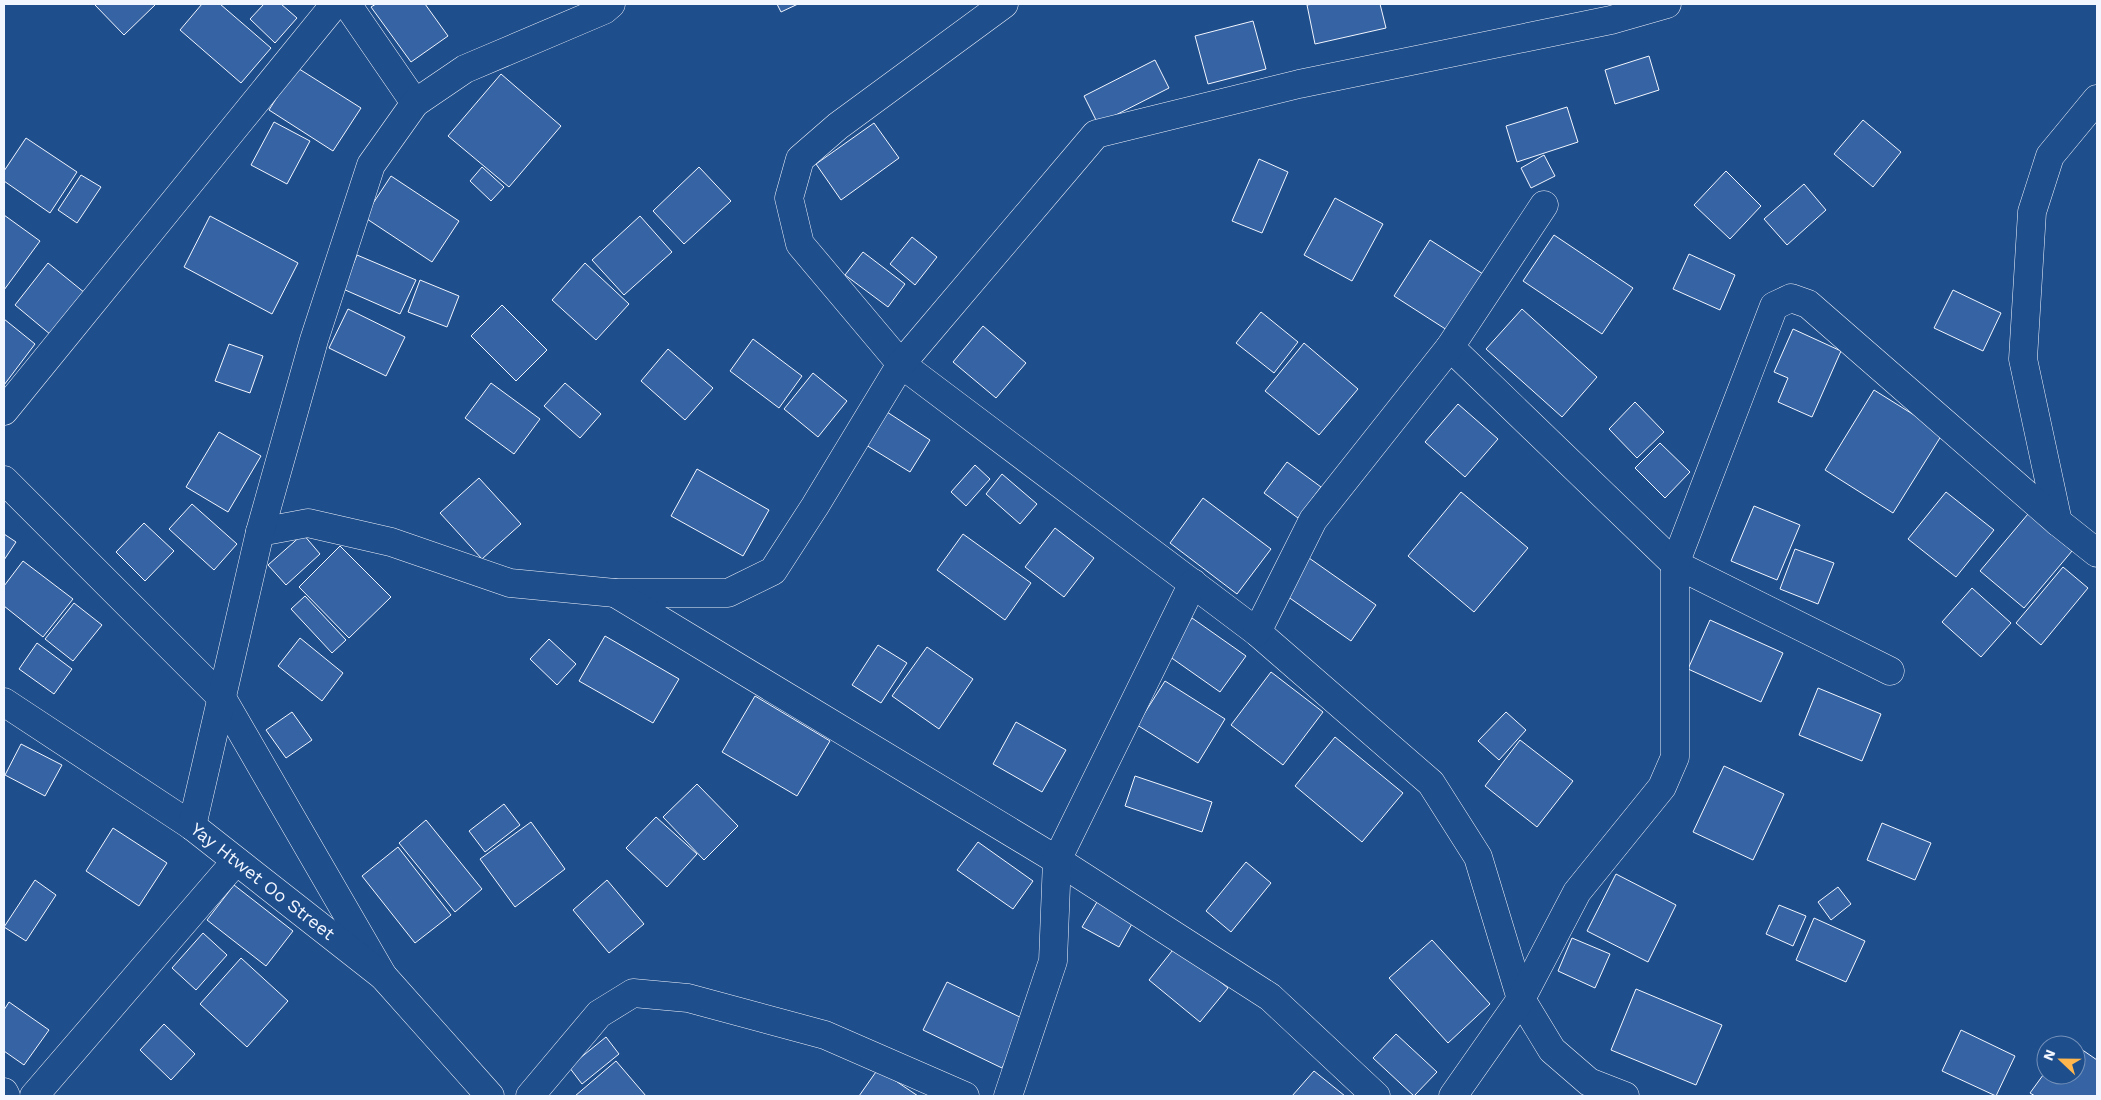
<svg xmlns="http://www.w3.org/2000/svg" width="2101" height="1100" font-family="'Work Sans',sans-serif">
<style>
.building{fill:#3563a3;stroke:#f2f6ff}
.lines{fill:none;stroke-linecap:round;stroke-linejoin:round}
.minor-casing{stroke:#f2f6ff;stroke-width:29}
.minor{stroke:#1f4e8c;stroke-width:28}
.labels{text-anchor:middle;stroke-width:4;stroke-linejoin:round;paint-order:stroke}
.street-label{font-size:18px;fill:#f2f6ff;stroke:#1f4e8c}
</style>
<rect width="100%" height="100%" fill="#1f4e8c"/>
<path class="building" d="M94,4h62l-32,31z
M202,4h18l51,44 -30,35 -61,-53z
M264,4h17l16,14 -22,25 -25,-24z
M376,4h49l23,32 -37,26 -40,-55z
M777,4h21l-17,8z
M1313,4h67l6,24 -71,16 -8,-39z
M1253,21l13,48 -58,15 -13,-48z
M1649,56l10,34 -44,14 -10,-34z
M1155,60l14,28 -71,36 -14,-28z
M296,67l65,41 -28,43 -64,-41z
M501,74l60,52 -52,61 -61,-51z
M1567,107l11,35 -61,20 -11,-36z
M1863,120l38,32 -28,35 -39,-33z
M274,122l36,19 -23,43 -36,-19z
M874,123l25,35 -58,42 -25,-36z
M26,138l51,34 -27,41 -46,-32v-10z
M1544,155l11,21 -24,12 -10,-20z
M1259,159l29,13 -26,61 -30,-12z
M482,167l22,20 -13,14 -21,-20z
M699,167l32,34 -47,43 -31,-33z
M1726,171l35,35 -31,33 -36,-34z
M81,175l20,12 -24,36 -19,-13z
M391,176l68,45 -27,41 -68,-45z
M1804,184l22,26 -39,35 -23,-26z
M1335,198l48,26 -31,57 -48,-26z
M4,215l36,26 -36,49z
M210,216l88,47 -26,51 -88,-47z
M640,216l32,36 -48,43 -32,-35z
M1554,235l79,53 -31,46 -79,-53z
M912,237l25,20 -22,28 -25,-21z
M1430,240l53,34 -36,56 -53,-34z
M863,252l42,32 -17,23 -43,-32z
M1689,254l46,21 -15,35 -47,-21z
M357,255l59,25 -16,34 -57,-25z
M48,263l37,30 -34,42 -36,-30z
M585,263l44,41 -33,36 -44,-40z
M420,280l39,16 -12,31 -39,-15z
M1953,290l48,23 -18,38 -49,-23z
M502,305l45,45 -31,31 -45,-45z
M348,309l57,28 -19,39 -57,-28z
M1522,309l75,68 -35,40 -76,-68z
M1261,312l37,30 -24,31 -38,-30z
M4,319l31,25 -31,41z
M983,326l43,37 -30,35 -43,-36z
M1793,329l48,22 -29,66 -34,-15 10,-24 -14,-6z
M753,339l49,37 -23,32 -49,-37z
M1304,343l54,46 -39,46 -54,-44z
M229,344l34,12 -13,37 -35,-12z
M668,349l45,39 -28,32 -44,-39z
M813,373l34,28 -29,36 -34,-28z
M491,383l49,36 -26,35 -49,-36z
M565,383l36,31 -21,24 -36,-32z
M1874,390l69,43 -50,80 -68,-43z
M1635,402l29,30 -27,26 -28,-29z
M1458,404l40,35 -33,38 -40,-35z
M887,412l43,28 -20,32 -44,-27z
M219,432l42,24 -33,56 -42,-25z
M1660,443l30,29 -25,26 -30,-30z
M1287,462l34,25 -23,31 -34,-25z
M975,465l15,14 -24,27 -15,-14z
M697,469l72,41 -26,46 -72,-40z
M1002,474l35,30 -17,20 -34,-30z
M479,478l42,46 -39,35 -42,-46z
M1461,492l67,56 -54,64 -66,-56z
M1946,492l48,38 -38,47 -48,-38z
M1203,498l68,51 -34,45 -67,-51z
M192,504l45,40 -23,26 -45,-41z
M1754,506l46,19 -23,55 -46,-19z
M2028,514l44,37 -48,57 -44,-37z
M144,523l30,28 -29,30 -29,-29z
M1055,528l39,30 -30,39 -39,-30z
M4,534l12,8 -12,18z
M303,534l17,20 -34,31 -18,-20z
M963,534l68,49 -26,37 -68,-50z
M340,546l51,51 -42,41 -50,-51z
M1795,549l39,14 -16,41 -38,-15z
M1309,558l67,47 -25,36 -67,-47z
M23,561l50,38 -30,38 -39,-31v-20z
M2063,567l25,21 -47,57 -25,-22z
M1972,588l39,35 -30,34 -39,-35z
M305,596l41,44 -14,13 -41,-44z
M74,603l28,22 -29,36 -28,-22z
M1192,618l54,38 -26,36 -54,-38z
M1710,620l73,33 -22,49 -73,-33z
M605,636l74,43 -26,44 -74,-42z
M300,638l43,35 -21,28 -44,-35z
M549,639l27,25 -19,21 -27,-26z
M37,643l35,26 -18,25 -35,-25z
M878,645l29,18 -26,40 -29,-18z
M927,647l46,32 -34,50 -47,-33z
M1271,672l52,40 -40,53 -52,-40z
M1165,681l60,38 -27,44 -61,-38z
M1818,688l63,26 -19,47 -63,-26z
M755,696l75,45 -33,55 -75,-44z
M292,712l20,28 -26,18 -20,-28z
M1506,712l20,18 -27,30 -21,-19z
M1016,722l50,28 -24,42 -49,-28z
M1335,737l68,56 -41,49 -67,-56z
M1520,740l53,41 -36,46 -52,-41z
M21,744l41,21 -17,31 -40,-21z
M1724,766l60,28 -31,66 -60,-28z
M1135,776l77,26 -10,30 -77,-26z
M697,784l41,42 -34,34 -41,-43z
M504,804l16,21 -35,27 -16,-21z
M656,817l41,37 -30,33 -41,-39z
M426,820l56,69 -27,23 -56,-69z
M531,822l34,47 -50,38 -35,-48z
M1882,823l49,20 -16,37 -48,-20z
M113,828l54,35 -28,43 -53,-35z
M978,842l55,39 -20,28 -56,-39z
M398,847l53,68 -36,28 -53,-67z
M1246,862l25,21 -40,49 -25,-21z
M1616,874l60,31 -28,57 -61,-31z
M35,880l21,15 -30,46 -22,-14z
M607,880l37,44 -35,29 -36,-43z
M234,885l59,46 -27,35 -59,-46z
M1838,887l13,17 -20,16 -13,-18z
M1097,902l36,20 -14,25 -37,-20z
M1779,905l27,11 -13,30 -27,-12z
M1814,918l51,23 -19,41 -50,-22z
M203,933l24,22 -31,35 -24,-22z
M1572,938l38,16 -15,34 -37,-17z
M1432,940l58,64 -42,39 -59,-65z
M1176,946l52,42 -28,34 -51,-42z
M241,958l47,43 -41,46 -47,-43z
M947,982l79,38 -24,48 -79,-38z
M1636,989l86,36 -26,60 -85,-35z
M9,1002l40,28 -25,35 -20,-14v-41z
M164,1024l31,30 -24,26 -31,-30z
M1961,1030l54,26 -19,40 -54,-25z
M1396,1034l41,38 -23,24 -41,-38z
M606,1037l13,17 -37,30 -13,-17z
M2068,1040l29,20v36h-62l-5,-3 16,-22v4h30v-30h-11z
M616,1061l30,35h-71z
M878,1069l40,27h-59z
M1314,1071l31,25h-53z"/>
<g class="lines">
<defs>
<g id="minor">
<path d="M347,4l68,99"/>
<path d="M1004,4l-166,122 -38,33 -11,39 11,46 101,120 356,268 174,151 47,74 43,142 31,51 37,32 36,14"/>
<path d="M1450,347l225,217 215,107"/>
<path d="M4,411l331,-407"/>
<path d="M4,480l218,218 161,278"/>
<path d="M2058,522l-35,-163 9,-147 18,-56 47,-57"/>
<path d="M260,532l48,-9 83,19 119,41 105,10h113l45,-22 42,-65 86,-142 195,-230 203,-50 312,-64 56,-16"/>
<path d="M615,593l442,267 213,137 106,99"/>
<path d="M1257,632l56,-112 137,-173 94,-142"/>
<path id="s1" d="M4,702l188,124 191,150 107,120"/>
<path d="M192,826l68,-294 54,-192 57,-175 44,-62 50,-34 139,-59 7,-6"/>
<path d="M4,1092l2,4"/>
<path d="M34,1096l202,-235"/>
<path d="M530,1096l69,-82 34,-21 55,5 137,37 140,61"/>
<path d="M1008,1096l45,-135 4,-101 136,-277"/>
<path d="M1453,1096l68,-97 56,-107 85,-105 13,-30v-193l99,-258 17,-8 17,6 250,218 39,31"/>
</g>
</defs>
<use href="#minor" class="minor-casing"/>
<use href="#minor" class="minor"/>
</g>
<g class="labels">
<g class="street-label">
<text dy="6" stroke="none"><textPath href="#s1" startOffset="315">Yay Htwet Oo Street</textPath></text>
</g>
</g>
<rect width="2101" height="1100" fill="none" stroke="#f2f6ff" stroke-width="10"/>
<g transform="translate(2061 1060) rotate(292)"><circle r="24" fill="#1f4e8c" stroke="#7391ba"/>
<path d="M0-4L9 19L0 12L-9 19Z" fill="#ffb74d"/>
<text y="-8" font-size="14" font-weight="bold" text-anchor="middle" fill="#f2f6ff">N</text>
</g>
</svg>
